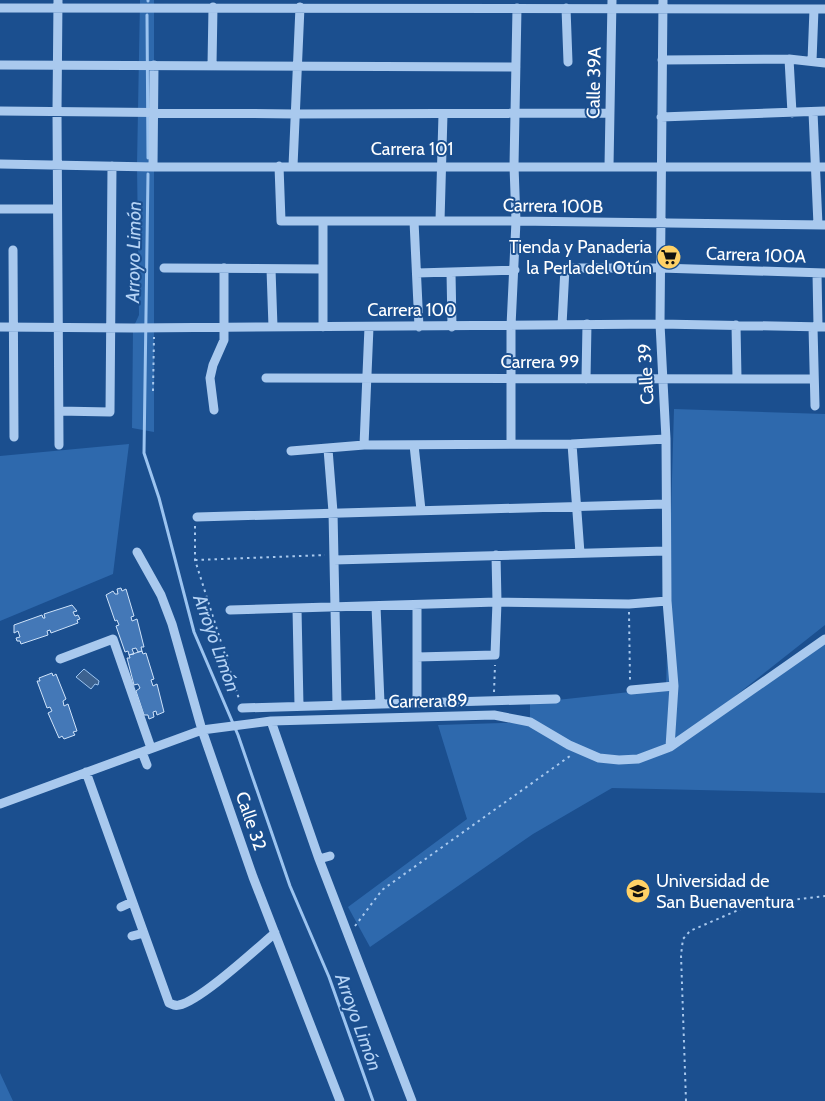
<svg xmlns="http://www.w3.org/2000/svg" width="825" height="1101" font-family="Cabin,sans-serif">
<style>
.green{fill:#2e69ad}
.water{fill:#3c6290;stroke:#9cc4f0}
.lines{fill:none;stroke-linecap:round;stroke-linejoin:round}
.stream{stroke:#9cc4f0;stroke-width:3}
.building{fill:#4478b7;stroke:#cfe3fa}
.path{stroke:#a9c9ee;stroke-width:2;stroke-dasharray:2.5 4;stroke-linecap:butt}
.minor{stroke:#a9c9ee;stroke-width:9}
.labels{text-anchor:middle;stroke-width:4;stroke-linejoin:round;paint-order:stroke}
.street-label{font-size:18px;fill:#fff;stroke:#1b4f8f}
.poi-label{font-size:18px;fill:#fff;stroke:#1b4f8f;text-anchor:end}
.water-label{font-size:19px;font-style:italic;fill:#b5d3f5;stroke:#1b4f8f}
</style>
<rect width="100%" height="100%" fill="#1b4f8f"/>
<path class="green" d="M140,0h14v432l-22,-4 1,-100 6,-13 -2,-150z
M674,409l151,5v211l-134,106 134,-92v154l-213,-5 -79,46 -163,113 -22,-40 119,-88 -29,-94 92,-3v-19l136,-15z
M129,444l-16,130 -113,47v-165z
M0,1073l13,28h-13z"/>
<path class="water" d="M84,669l15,12 -1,4 -3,-1 -4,5 -15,-12z"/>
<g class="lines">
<path class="stream" d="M148,1v-1
M147,15l1,143
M148,174l-4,279 15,45 35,134 44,103 52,151 39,91 44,124"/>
</g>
<path class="building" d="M664,250h11v15l-12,-1z
M121,588l1,3 4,-2 8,27 -3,1 1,4 5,-2 7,28h-3l1,4 -4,1 -2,-4 -4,1 2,5 -5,1 -1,-4 -3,1 -9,-26 3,-1 -2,-5 -2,1 -9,-26 7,-4 2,3h3l-1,-5z
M72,605l5,6 -4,1 2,4 3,-1 2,4 -3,1 1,3 -27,10 -1,-3 -3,1 1,4 -27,9 -1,-3h-3l-1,-3 4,-1 -2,-6 -4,2v-8l28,-10 1,3h2l-1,-4z
M142,651l1,3 3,-1 8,26 -3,1 2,6 4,-2 7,28 -7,3 -1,-4 -3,1 1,5 -5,2 -1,-4h-4l-8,-24 4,-3 -2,-4 -4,1 -7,-27h3l-1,-3z
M52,673l1,3 3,-2 10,25 -3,2 1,5 4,-2 9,27 -4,1 2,3 -11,4 -2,-3 -3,2 -11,-25 4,-2 -2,-4 -3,1 -10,-27h3l-1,-3z"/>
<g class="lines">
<path class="path" d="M153,391l1,-54
M195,526v34l44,139
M195,560l130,-5
M629,612l1,68
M494,692l1,-27
M355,926l27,-36 188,-134
M686,1101l-5,-146 2,-16 7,-8 60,-26 75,-9"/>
<path class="minor" d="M58,0l-1,111 2,334
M663,0l-3,324 6,115 1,162 7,85 -4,61
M0,8l825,1
M566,8l2,54
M789,59l3,54
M662,60l127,-1 36,4
M812,61l2,-52
M0,65l516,2
M212,65l1,-58
M0,111l295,3 315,-1
M813,112l5,113
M661,117l164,-6
M0,164l153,3h672
M279,166l2,55h235l309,4
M293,166l7,-159
M609,166l3,-166
M153,167l1,-102
M0,209h57
M323,221v106
M414,221l5,106
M440,221l3,-107
M13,250l1,187
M164,268l159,1
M271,269l2,58
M451,272l1,55
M417,273l98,-3
M817,273l1,54
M562,325l3,-57h95l165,5
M736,325l1,53
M0,327l133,1 527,-4 165,3
M813,327l2,79
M266,378l547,1
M586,379l1,-55
M214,410l-4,-32 3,-13 11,-25v-72
M59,411l51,1 2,-246
M511,443v-117l5,-105 -2,-55 3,-158
M572,444l8,109
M364,445l5,-118
M414,445l7,65
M328,449l5,63 4,192
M291,451l73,-6 208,-1 94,-5
M197,517l469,-13
M137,552l24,43 11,29 30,106 51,147 87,224
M334,560l332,-9
M417,605v96
M376,606l4,97
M297,609l2,97
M230,610l267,-8 132,2 38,-3
M417,657l78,-2 2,-53 -1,-47
M60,659l53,-20 38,109
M631,690l43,-4
M242,708l314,-9
M271,721l48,138 93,242
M142,752l5,13
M86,772l83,231c4,2 6,3 10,2 21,-4 77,-56 96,-72
M0,804l202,-74 69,-9 223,-6 36,7 39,23 30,13 20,2 19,-1 32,-12 155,-108
M319,859l11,-3
M121,907l11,-5
M132,936l12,-3"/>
</g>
<defs>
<symbol id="supermarket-disc" viewBox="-11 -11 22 22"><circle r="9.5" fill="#ffd166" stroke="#1b4f8f"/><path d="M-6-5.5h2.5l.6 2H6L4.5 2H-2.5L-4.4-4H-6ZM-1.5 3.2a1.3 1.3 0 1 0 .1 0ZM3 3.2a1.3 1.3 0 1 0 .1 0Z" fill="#111"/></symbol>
<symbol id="university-disc" viewBox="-11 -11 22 22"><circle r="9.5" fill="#ffd166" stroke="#1b4f8f"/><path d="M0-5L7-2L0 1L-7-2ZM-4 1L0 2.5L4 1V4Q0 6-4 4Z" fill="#111"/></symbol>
</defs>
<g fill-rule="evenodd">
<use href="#supermarket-disc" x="655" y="243" width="28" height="28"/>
<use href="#university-disc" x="624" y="877" width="28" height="28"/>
</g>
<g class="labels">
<g class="street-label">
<text transform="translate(594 83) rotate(-89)" y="6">Calle 39A</text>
<text x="412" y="155">Carrera 101</text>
<text transform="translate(553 206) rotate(1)" y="6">Carrera 100B</text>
<text transform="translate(756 255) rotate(2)" y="6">Carrera 100A</text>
<text x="412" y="316">Carrera 100</text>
<text x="540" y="368">Carrera 99</text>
<text transform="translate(646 374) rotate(-93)" y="6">Calle 39</text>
<text transform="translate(428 701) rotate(-1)" y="6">Carrera 89</text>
<text transform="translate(251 821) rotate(71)" y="6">Calle 32</text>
</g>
<g class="poi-label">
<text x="652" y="253">Tienda y Panaderia<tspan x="652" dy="21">la Perla del Otún</tspan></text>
<text x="656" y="887" text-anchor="start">Universidad de<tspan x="656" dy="21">San Buenaventura</tspan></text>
</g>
<g class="water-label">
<text transform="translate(133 252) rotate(-89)" y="7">Arroyo Limón</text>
<text transform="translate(217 643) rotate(70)" y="7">Arroyo Limón</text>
<text transform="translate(359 1022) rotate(70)" y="7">Arroyo Limón</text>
</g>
</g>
</svg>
